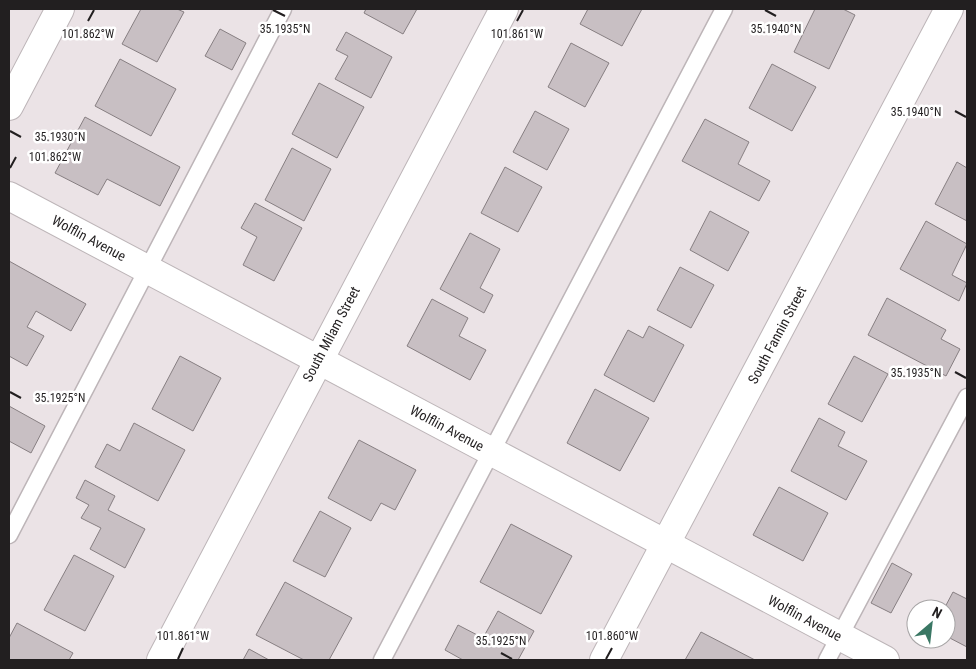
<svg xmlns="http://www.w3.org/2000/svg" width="976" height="669" font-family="'Roboto Condensed',sans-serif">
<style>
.building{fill:#c8bfc3;stroke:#877f82}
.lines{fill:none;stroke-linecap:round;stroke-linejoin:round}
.service-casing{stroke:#bdb5b8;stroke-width:19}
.minor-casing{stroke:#bdb5b8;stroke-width:30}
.tertiary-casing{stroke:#bdb5b8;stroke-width:30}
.secondary-casing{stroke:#bdb5b8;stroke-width:30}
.service{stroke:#fff;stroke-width:16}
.minor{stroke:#fff;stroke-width:28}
.tertiary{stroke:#fff;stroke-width:28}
.secondary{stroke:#fff;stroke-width:28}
.ticks{fill:none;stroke:#221f20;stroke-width:2}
.labels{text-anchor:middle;stroke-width:5;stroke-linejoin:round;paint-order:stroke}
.street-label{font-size:14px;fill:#221f20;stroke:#fff}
.ticks-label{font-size:12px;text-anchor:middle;fill:#221f20;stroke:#fff;stroke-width:5;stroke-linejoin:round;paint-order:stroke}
</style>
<rect width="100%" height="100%" fill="#ebe3e6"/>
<path class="building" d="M141,9h36l7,3 -27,50 -35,-18z
M366,9h51l-14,25 -39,-21z
M588,9h54l-20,37 -42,-22z
M815,9h28l12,6 -26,54 -35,-17z
M220,29l26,14 -14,27 -27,-14z
M346,32l46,25 -21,41 -36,-19 13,-23 -12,-6z
M571,43l38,20 -24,44 -37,-20z
M120,59l56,30 -25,47 -56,-30z
M772,64l44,23 -24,44 -43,-23z
M319,83l45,24 -27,51 -45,-24z
M535,111l34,18 -22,41 -34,-18z
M85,117l95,50 -20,39 -53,-27 -9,16 -43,-22z
M705,119l44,23 -11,22 32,17 -11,20 -77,-40z
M292,148l39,21 -27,52 -39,-21z
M957,162l10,6v53l-32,-17z
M505,167l37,20 -24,45 -37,-19z
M255,203l47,25 -28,53 -31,-16 14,-28 -16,-9z
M710,211l39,21 -21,39 -38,-21z
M926,221l41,23 -15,31 15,8 -8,18 -59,-32z
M470,233l30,16 -20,39 13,7 -9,18 -44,-24z
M9,261l77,43 -15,27 -35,-20 -9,16 17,9 -17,30 -18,-10z
M680,267l34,18 -23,43 -34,-18z
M887,298l59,32 -5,9 19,10 -14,27 -78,-41z
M432,299l36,19 -9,18 27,14 -16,30 -63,-34z
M649,326l35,19 -30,57 -50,-27 24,-45 15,8z
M180,356l41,22 -28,53 -41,-22z
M854,356l34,18 -26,48 -34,-18z
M595,389l54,29 -29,53 -53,-28z
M9,406l36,20 -14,27 -22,-12z
M819,418l26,14 -7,14 29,15 -21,39 -55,-29z
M134,423l51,27 -27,51 -63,-34 12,-23 13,7z
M359,440l57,30 -21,40 -14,-7 -10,18 -43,-23z
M85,480l30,16 -7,14 37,19 -20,39 -35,-19 11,-21 -20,-10 8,-13 -13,-7z
M779,487l49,26 -25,48 -50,-26z
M320,511l31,17 -26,49 -32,-16z
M511,524l61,32 -31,58 -61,-32z
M74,555l40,21 -29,55 -41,-21z
M892,563l20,11 -21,39 -20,-10z
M285,582l67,36 -23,42h-25l-48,-25z
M953,592l14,7v48l-21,-11v-27h-2z
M498,611l36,20 -16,29h-55l-18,-10 13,-25 25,13z
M17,623l56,30 -4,7h-60v-22z
M701,632l54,28h-70z
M249,649l20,11h-26z"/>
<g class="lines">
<defs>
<path id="service" d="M9,535l274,-526
M382,660l342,-651
M827,660l140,-263"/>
<path id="minor" d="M161,660l343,-651
M604,660l345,-651"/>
<path id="tertiary" d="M9,106l51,-97"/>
<path id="secondary" d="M9,196l876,464"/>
</defs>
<use href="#service" class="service-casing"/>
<use href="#minor" class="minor-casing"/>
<use href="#tertiary" class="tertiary-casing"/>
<use href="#secondary" class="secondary-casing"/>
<use href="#service" class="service"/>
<use href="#minor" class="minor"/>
<use href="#tertiary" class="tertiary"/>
<use href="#secondary" class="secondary"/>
</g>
<path class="ticks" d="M273,10l12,6M765,10l11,6M88,21l6,-11M517,21l6,-11M955,111l11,6M10,131l11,6M10,168l6,-11M955,372l11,6M10,392l11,6M501,653l11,6M178,659l5,-11M606,659l6,-11"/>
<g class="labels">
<g class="street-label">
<text transform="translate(89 238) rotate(28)" y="5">Wolflin Avenue</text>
<text transform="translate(331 334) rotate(-62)" y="5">South Milam Street</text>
<text transform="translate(777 335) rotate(-62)" y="5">South Fannin Street</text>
<text transform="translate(447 428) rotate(28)" y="5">Wolflin Avenue</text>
<text transform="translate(805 618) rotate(28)" y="5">Wolflin Avenue</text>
</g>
</g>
<g class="ticks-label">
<text x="285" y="33">35.1935°N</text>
<text x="776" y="33">35.1940°N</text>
<text x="88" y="38">101.862°W</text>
<text x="517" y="38">101.861°W</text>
<text x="916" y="116">35.1940°N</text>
<text x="60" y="141">35.1930°N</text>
<text x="55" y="161">101.862°W</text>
<text x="916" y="377">35.1935°N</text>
<text x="60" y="402">35.1925°N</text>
<text x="183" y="640">101.861°W</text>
<text x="612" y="640">101.860°W</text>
<text x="501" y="645">35.1925°N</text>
</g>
<rect width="976" height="669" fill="none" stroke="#221f20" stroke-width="20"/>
<g transform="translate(931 624) rotate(28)"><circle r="24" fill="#ffffff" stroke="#a7a5a6"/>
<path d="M0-4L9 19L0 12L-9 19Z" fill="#3a7764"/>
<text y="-8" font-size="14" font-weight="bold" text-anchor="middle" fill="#221f20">N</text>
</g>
</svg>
